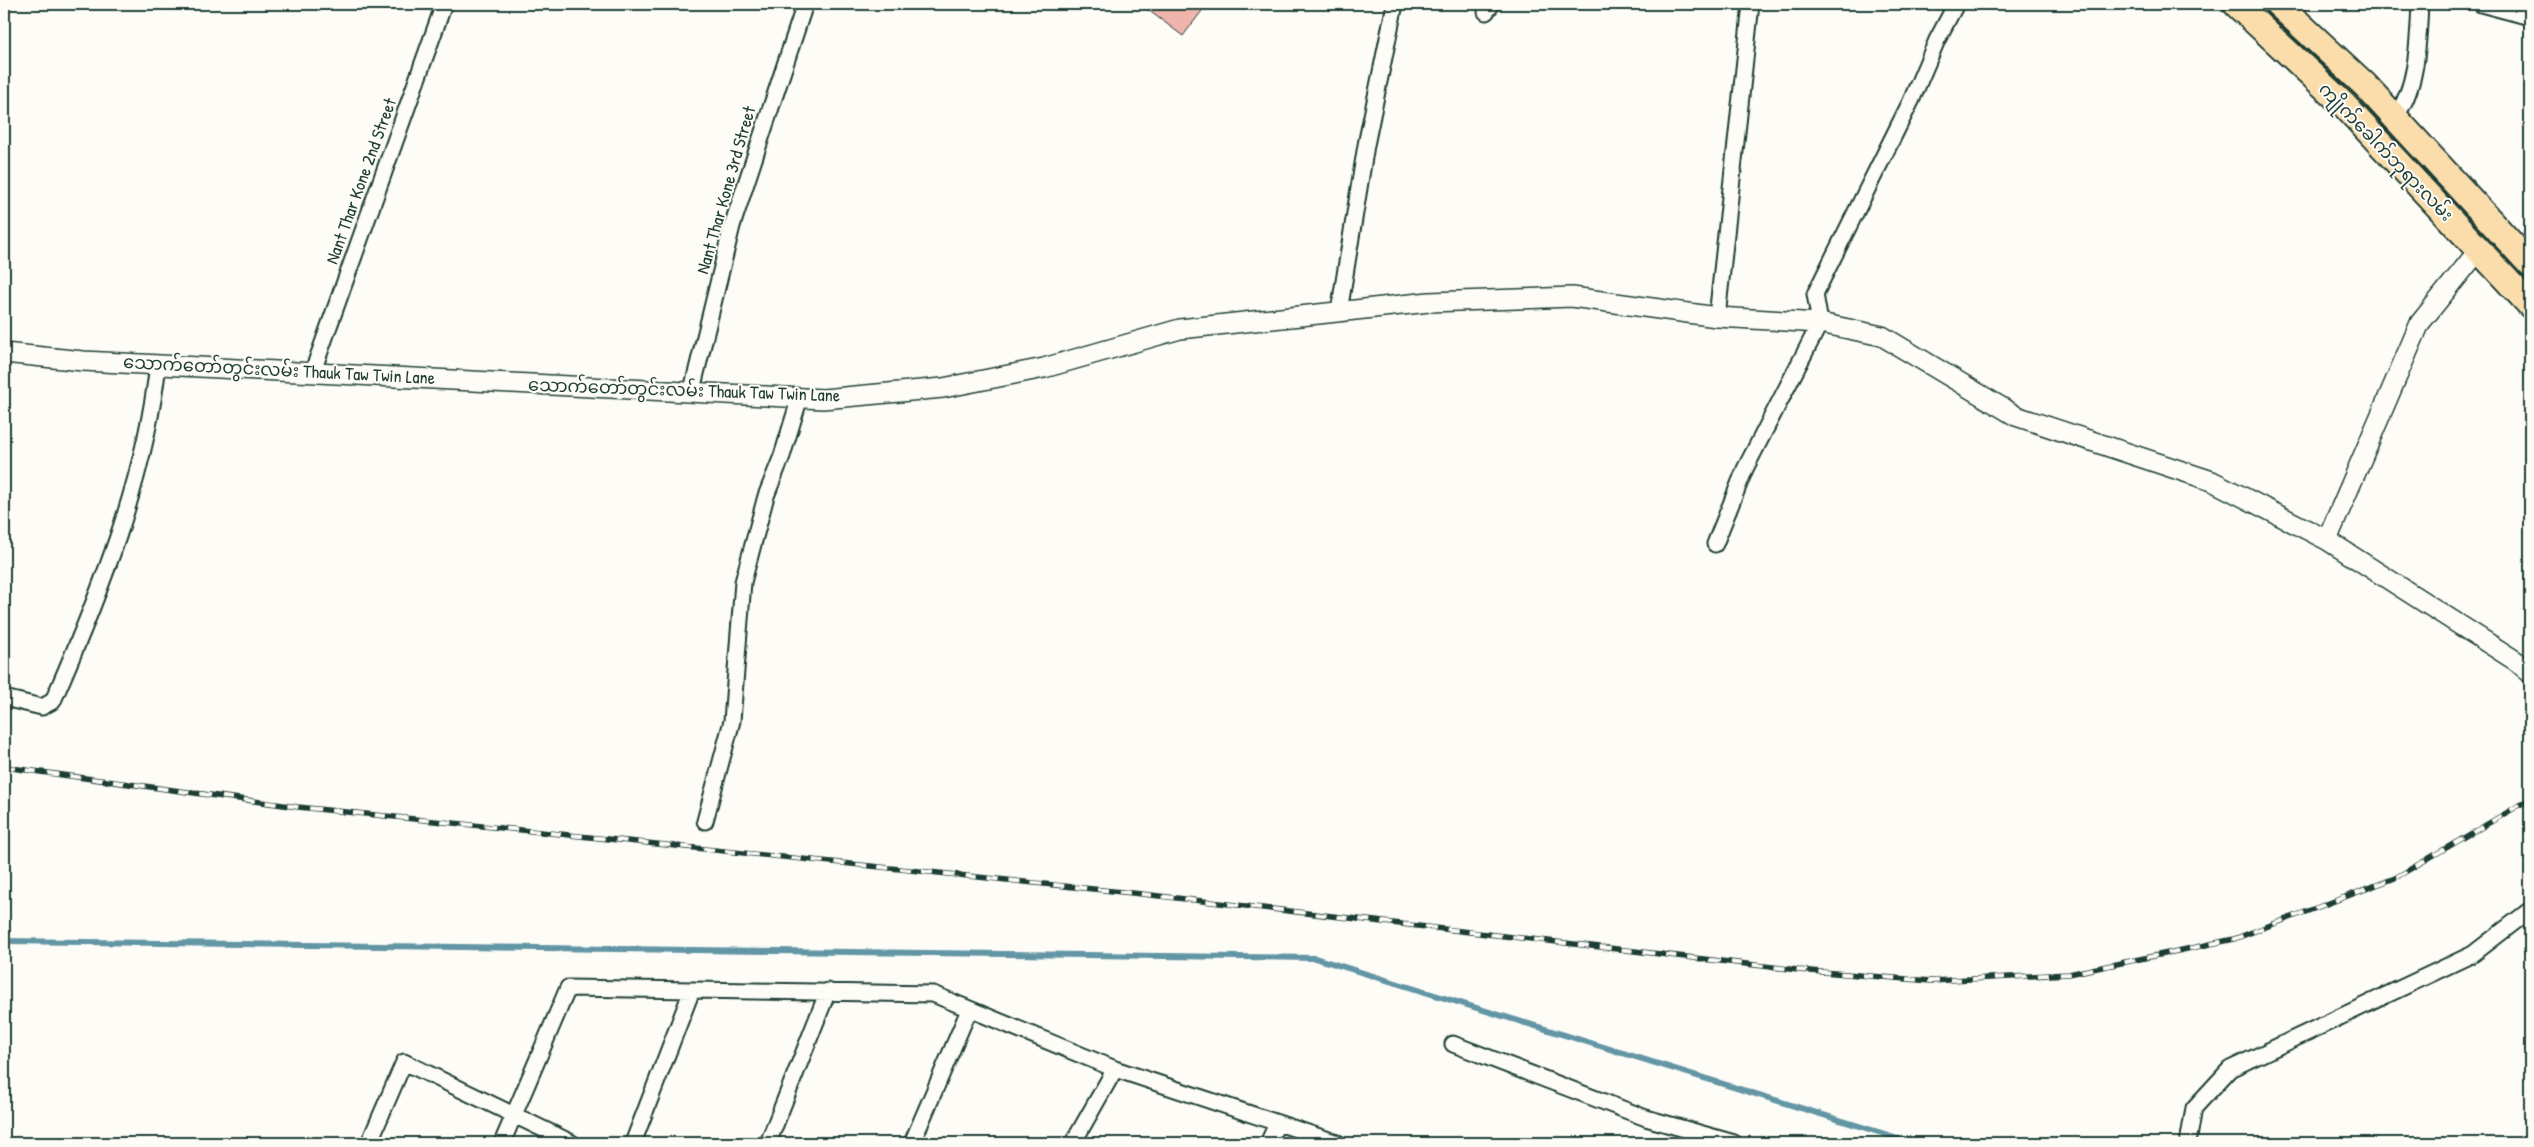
<svg xmlns="http://www.w3.org/2000/svg" width="2534" height="1147" font-family="'Patrick Hand','Noto Sans Myanmar',sans-serif">
<style>
.lines{fill:none;stroke-linecap:round;stroke-linejoin:round}
.stream{stroke:#6396a5;stroke-width:6}
.building{fill:#efb4ab;stroke:#1f3d34}
.minor-casing{stroke:#1f3d34;stroke-width:19}
.tertiary-casing{stroke:#1f3d34;stroke-width:22}
.primary-casing{stroke:#1f3d34;stroke-width:29}
.minor{stroke:#fdfcf7;stroke-width:15}
.tertiary{stroke:#fdfcf7;stroke-width:19}
.primary{stroke:#fbddab;stroke-width:25}
.rail-casing{stroke:#1f3d34;stroke-width:5.5}
.rail{stroke:#fdfcf7;stroke-width:4;stroke-dasharray:11;stroke-linecap:butt}
.labels{text-anchor:middle;stroke-width:4;stroke-linejoin:round;paint-order:stroke}
.street-label{font-size:18px;fill:#1f3d34;stroke:#fdfcf7}
</style>
<rect width="100%" height="100%" fill="#fdfcf7"/>
<filter id="ink" filterUnits="userSpaceOnUse"><feTurbulence type="fractalNoise" baseFrequency=".02" numOctaves="2"/><feDisplacementMap in="SourceGraphic" scale="10" xChannelSelector="R" yChannelSelector="G"/><feConvolveMatrix kernelMatrix="1 2 1 2 8 2 1 2 1" color-interpolation-filters="sRGB"/></filter>
<g filter="url(#ink)">
<g class="lines">
<path class="stream" d="M4,941l1311,17 599,185"/>
</g>
<path class="building" d="M1140,4h67l-24,32z"/>
<g class="lines">
<defs>
<path id="minor" d="M2481,4l49,13
M1486,12l6,-8
M2395,117c23,-30 23,-77 25,-113
M1339,312l27,-167 29,-141
M1717,317l34,-313
M313,371l131,-367
M692,390l40,-164 73,-222
M1715,544l30,-75 75,-146 -5,-29 96,-193 26,-61 19,-36
M4,698l38,9 11,-6c47,-108 92,-220 105,-337
M705,821l27,-100 11,-139 23,-86 16,-40 18,-59
M1453,1044l193,74 88,25
M369,1143l35,-81 168,81
M502,1143l66,-155 365,6 182,75 223,74
M633,1143l59,-153
M768,1143l60,-152
M912,1143l57,-133
M1073,1143l42,-74
M1268,1143l9,-19
M2188,1143l6,-35 36,-39 243,-115 57,-44"/>
<path id="tertiary" d="M4,353l79,8 740,38 120,-11 101,-20 136,-39 249,-27 143,-5 145,20 103,6 62,13 134,80 196,65 115,59 93,-217 58,-72
M2327,540l189,121 14,12"/>
<path id="primary" d="M2236,4l108,101 186,200
M2278,4l87,81 165,179"/>
</defs>
<use href="#minor" class="minor-casing"/>
<use href="#tertiary" class="tertiary-casing"/>
<use href="#primary" class="primary-casing"/>
<use href="#minor" class="minor"/>
<use href="#tertiary" class="tertiary"/>
<use href="#primary" class="primary"/>
<defs>
<path id="rail" d="M4,767l294,40 844,87 656,76 133,11 138,-7 165,-35 161,-61 135,-79"/>
</defs>
<use href="#rail" class="rail-casing"/>
<use href="#rail" class="rail"/>
</g>
</g>
<g class="labels">
<g class="street-label">
<text transform="translate(2386 152) rotate(46)" y="6">ကျိုက်ခေါက်ဘုရားလမ်း</text>
<text transform="translate(361 181) rotate(-70)" y="6">Nant Thar Kone 2nd Street</text>
<text transform="translate(726 190) rotate(-74)" y="6">Nant Thar Kone 3rd Street</text>
<text transform="translate(279 370) rotate(3)" y="6">သောက်တော်တွင်းလမ်း Thauk Taw Twin Lane</text>
<text transform="translate(684 390) rotate(2)" y="6">သောက်တော်တွင်းလမ်း Thauk Taw Twin Lane</text>
</g>
</g>
<rect width="2534" height="1147" fill="none" stroke="#fdfcf7" stroke-width="20"/>
<rect x="10" y="10" width="2514" height="1127" fill="none" stroke="#1f3d34" stroke-width="2" filter="url(#ink)"/>
</svg>
